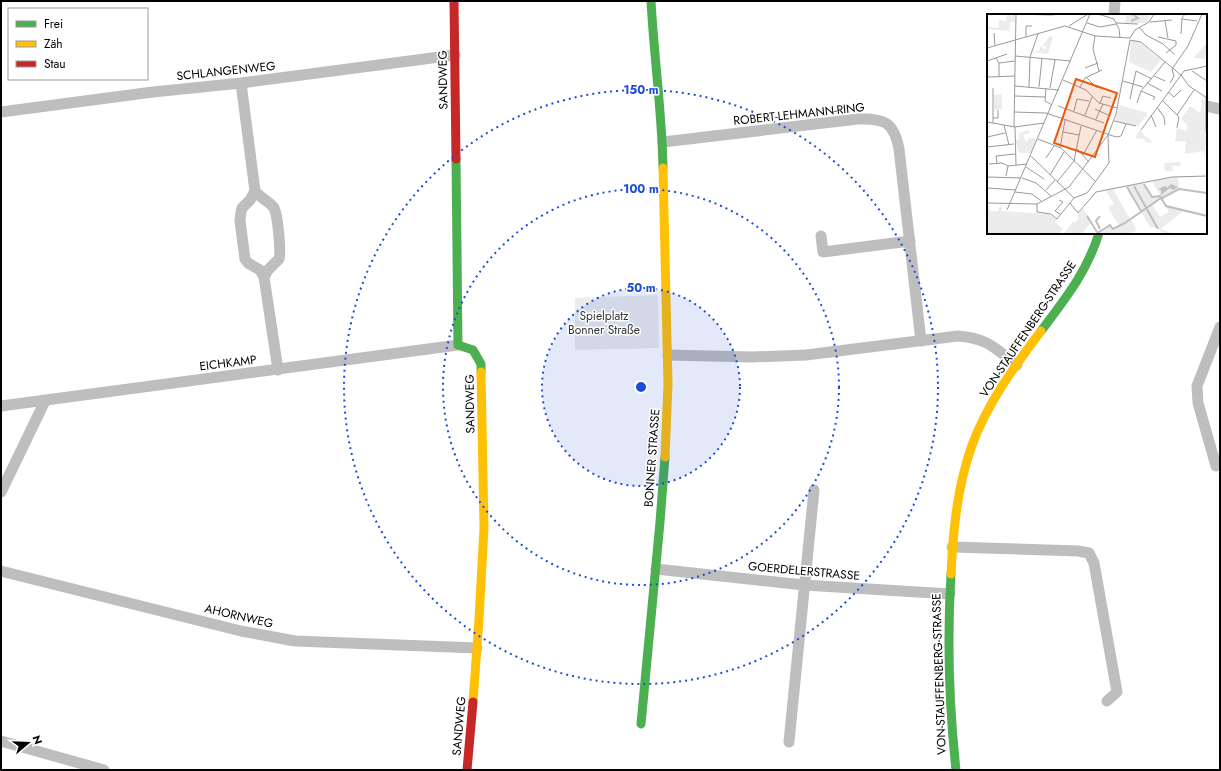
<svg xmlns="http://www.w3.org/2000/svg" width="1221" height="771" font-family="Jost,sans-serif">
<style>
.green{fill:#ececec}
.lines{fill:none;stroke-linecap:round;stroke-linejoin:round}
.street{stroke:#bebebe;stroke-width:11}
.fast{stroke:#4caf50;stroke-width:9}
.slow{stroke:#ffc107;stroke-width:9}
.jam{stroke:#c62828;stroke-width:9}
.ring{fill:none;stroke:#1d4ed8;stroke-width:2;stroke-dasharray:2 4}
.labels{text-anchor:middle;stroke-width:3;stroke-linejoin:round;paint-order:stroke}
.street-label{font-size:12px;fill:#000;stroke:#fff}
.park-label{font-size:12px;fill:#333;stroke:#fff}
.inset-river{fill:none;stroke:#bfbfbf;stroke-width:2}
.inset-road{fill:none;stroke:#999;stroke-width:1}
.view{fill:#e8590c;fill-opacity:0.15;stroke:#e8590c;stroke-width:2}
.inset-edge{fill:none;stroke:#000;stroke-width:2}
.centre{fill:#1d4ed8;stroke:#fff;stroke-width:2}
.ring-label{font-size:12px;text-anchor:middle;font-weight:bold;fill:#1d4ed8;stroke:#fff;stroke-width:3;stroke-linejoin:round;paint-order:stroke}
</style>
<rect width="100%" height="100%" fill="#fff"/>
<path class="green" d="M658,295l1,53 -84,2v-52z"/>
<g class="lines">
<path class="street" d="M1114,15l1,-14
M241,83l14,108 -5,9 -8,8 -1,4 -1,9 5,38 3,4 12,7 4,7 14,93
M1206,106l14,3
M1,112l152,-20 88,-9 214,-28
M663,142l195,-23c26,-1 36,3 41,30l22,192
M255,191c5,7 14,10 19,17 4,8 7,44 5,51l-11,11 -4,7
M821,236l2,16 87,-11
M668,355l84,2 54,-2 152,-19c29,2 37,12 59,29
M1,406l457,-61
M1216,466l-18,-63 -1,-17 23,-59
M1,492l44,-91
M952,547l126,4 11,2 5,10 23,129 -10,9
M656,569l148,16 146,9
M1,571l240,60 54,10 182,7
M1,741l103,29
M789,742l25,-252"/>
<path class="fast" d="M651,1c3,56 11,111 12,167
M456,159l2,186 15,5 8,14v8
M1041,331c24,-32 46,-59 58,-98
M951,574c-4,65 -2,131 5,196
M641,724l19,-202 5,-65"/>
<path class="slow" d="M663,168l5,216 -3,73
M951,574c2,-43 6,-85 20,-126 15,-43 43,-81 70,-117
M473,702l6,-83 5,-91 -3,-156"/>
<path class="jam" d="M454,1l2,158
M467,770l6,-68"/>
</g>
<circle cx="641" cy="387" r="99" fill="#1d4ed8" fill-opacity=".12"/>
<g class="ring">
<circle cx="641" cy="387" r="99"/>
<circle cx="641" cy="387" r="198"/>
<circle cx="641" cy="387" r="297"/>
</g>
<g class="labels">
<g class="street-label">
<text transform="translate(226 71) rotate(-6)" y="4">SCHLANGENWEG</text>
<text transform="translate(443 80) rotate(-91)" y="4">SANDWEG</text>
<text transform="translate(799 114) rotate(-6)" y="4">ROBERT-LEHMANN-RING</text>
<text transform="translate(1028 329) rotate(-56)" y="4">VON-STAUFFENBERG-STRASSE</text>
<text transform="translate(228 363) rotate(-7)" y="4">EICHKAMP</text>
<text transform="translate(470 404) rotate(-91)" y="4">SANDWEG</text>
<text transform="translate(652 458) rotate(-86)" y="4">BONNER STRASSE</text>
<text transform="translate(804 571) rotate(5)" y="4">GOERDELERSTRASSE</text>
<text transform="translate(239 616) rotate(13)" y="4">AHORNWEG</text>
<text transform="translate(939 674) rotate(-92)" y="4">VON-STAUFFENBERG-STRASSE</text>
<text transform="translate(459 726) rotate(-85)" y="4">SANDWEG</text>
</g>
<g class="park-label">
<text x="604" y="320">Spielplatz<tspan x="604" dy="14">Bonner Straße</tspan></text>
</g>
</g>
<g transform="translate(987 14)">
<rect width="220" height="220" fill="#fff"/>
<path d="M20,0l5,3v-3h3v8h-5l-1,9 -22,-2v-2l12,1v-8l7,1zM140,0h22l1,6 -4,3h-21zM63,22l3,1 -5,17 -17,-2 8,-1 2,-5 4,4 2,-4h-5zM144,26l10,3 20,17 -10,12 -22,-10zM220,28v17l-14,-1 5,-5zM15,80v15l-8,1v-15zM217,82l3,20 -2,42 -1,-7 -19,3 1,-13 -11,1 2,-14 10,3v-6l-6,-6 9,-13 10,7 2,-10 -2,-1zM132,91l14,4 15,4 -10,13 -23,-5zM153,115l5,7 9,7 -8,-1 -1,-3 -10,-1zM42,116l1,3 -7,2 3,7 4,-4 7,1 -6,14h-12l-4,-13h4v-7zM193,148l1,4h-9l1,5h-8l-1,-8zM191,163l1,11 28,6 -28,-5 -27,15 8,13 9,-5 -4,-7 40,9 2,3 -24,-6 -22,18 12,5h-5l-9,-3 1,-2 -10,-2 -9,-15 -10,7 6,12 -12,3h-30l15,-10 3,5 6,-3 -11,-19 6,-3 -8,-13 7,-2 17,30 11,-8 -14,-25 16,-3 9,15 8,-3 -8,-14zM0,192h2l1,5h8l1,-4h3v4l47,3 8,5 -2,3 8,7 -4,5h-71zM96,194l8,14 -9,12h-18l9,-13 1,2 5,-4 -2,-2z" fill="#ececec"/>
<path d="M184,170l7,3 -5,3 -3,-2 -9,7v-5l-3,-1 7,-3 2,2z" fill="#bfbfbf"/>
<path class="inset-river" d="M144,7l7,-3 -6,-4M157,170l8,13 8,-1 1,2M147,172l24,43M140,173l14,24M175,184l17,-9 28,4M100,202l10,16M113,215l-4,-8 4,-5M109,220l14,-9 3,4 12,-6 36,-25 5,8 41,10"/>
<path class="inset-road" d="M29,0l35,1M111,0l16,5 5,10 1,9M63,1l12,-1M195,5l15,2M178,7l3,17M163,8l22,-2M100,9l13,4 16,-3M129,9l22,1M82,12l19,-12M152,13l7,8 17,9 11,10M7,19l1,13M194,20l1,-16 3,-4M108,22l-2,13 6,22M39,23v-11h6M171,23l18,4v4l-10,8M143,24l5,-8 14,-8 5,-8M143,26l11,2 40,33 8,11 18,12M0,34l78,-22 30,10 35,2M28,42l56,5M43,43l8,-23M9,44l3,5v14M0,47l20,-7M12,49l16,-2M98,54l13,-5M185,55l16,-23 14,-32M205,57l15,10M167,62l11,5M1,63l27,-1M99,63l10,10 5,1M76,66l23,10 13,13 18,5M136,67l20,6M160,69l15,8M183,69l4,-7 -2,-7M28,72l44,4M42,73l1,-29M52,73l3,-29M93,73l5,-9 17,-8M6,74v35M59,74l-1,13 7,4M63,74l5,-28M154,77l14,6 -2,3M181,78l6,5 7,-7M28,82l30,1M143,85l6,-28 16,8M175,86l17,17 -2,11M113,89l3,-7 8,2M150,89l4,-12 24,-29M71,92l46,17M170,93l7,10 1,8M108,95l13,6M87,97l3,-12 12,2M27,98l32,1 70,24 5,-1 5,-12M98,101l7,-18M164,101l5,12M190,101l17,-25M6,104h5v-8M109,105l7,-15M127,107l22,5M0,108l28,5 29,-4M17,111l5,20M27,113l2,-113M28,113l1,38M154,116l43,-59 23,-5M219,117v-34M76,118l16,3M0,123l18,-4M51,125l23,9 34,33M0,133l27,-3M73,134l5,-28M89,134l13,14M96,141l14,-25M44,142l43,42M59,144l8,-12M10,149l-1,-7 19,-2M2,150l13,-1 6,3M39,153l18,12M63,161l14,-23M19,162l2,-10 19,-2M0,163l34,1M35,164l14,5 15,13M70,168l17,-21 7,-35M0,174l29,2M59,176l9,-10M28,178l17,2 9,7M72,186l4,2 -8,9 5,3M0,189l50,1M83,189l8,10 18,-21 76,-15 35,-1M50,190l32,-17 39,-52 8,-21 14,-74M50,190v8l14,2 6,5 17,-21 13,-5 22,-30 -1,-28M20,196l83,-196"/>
<path class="view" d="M89,65l41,14 -22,64 -41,-14z"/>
<rect width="220" height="220" class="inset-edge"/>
</g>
<circle cx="641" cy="387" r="6" class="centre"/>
<g class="ring-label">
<text x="641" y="94">150 m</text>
<text x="641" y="193">100 m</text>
<text x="641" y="292">50 m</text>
</g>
<rect width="1221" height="771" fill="none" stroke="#000000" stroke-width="4"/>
<rect x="8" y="8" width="140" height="72" fill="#ffffff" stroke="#999999"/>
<rect x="16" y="21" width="20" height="6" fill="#4caf50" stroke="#999999"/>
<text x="44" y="28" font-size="12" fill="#000000">Frei</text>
<rect x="16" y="41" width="20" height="6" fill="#ffc107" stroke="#999999"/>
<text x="44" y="48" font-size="12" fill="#000000">Zäh</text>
<rect x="16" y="61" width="20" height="6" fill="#c62828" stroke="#999999"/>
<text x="44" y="68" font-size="12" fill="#000000">Stau</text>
<g transform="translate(28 743) rotate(71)" stroke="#ffffff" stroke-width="3" paint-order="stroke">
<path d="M0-3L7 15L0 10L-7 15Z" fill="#000000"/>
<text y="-6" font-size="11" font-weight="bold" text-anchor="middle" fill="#000000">N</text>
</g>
</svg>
